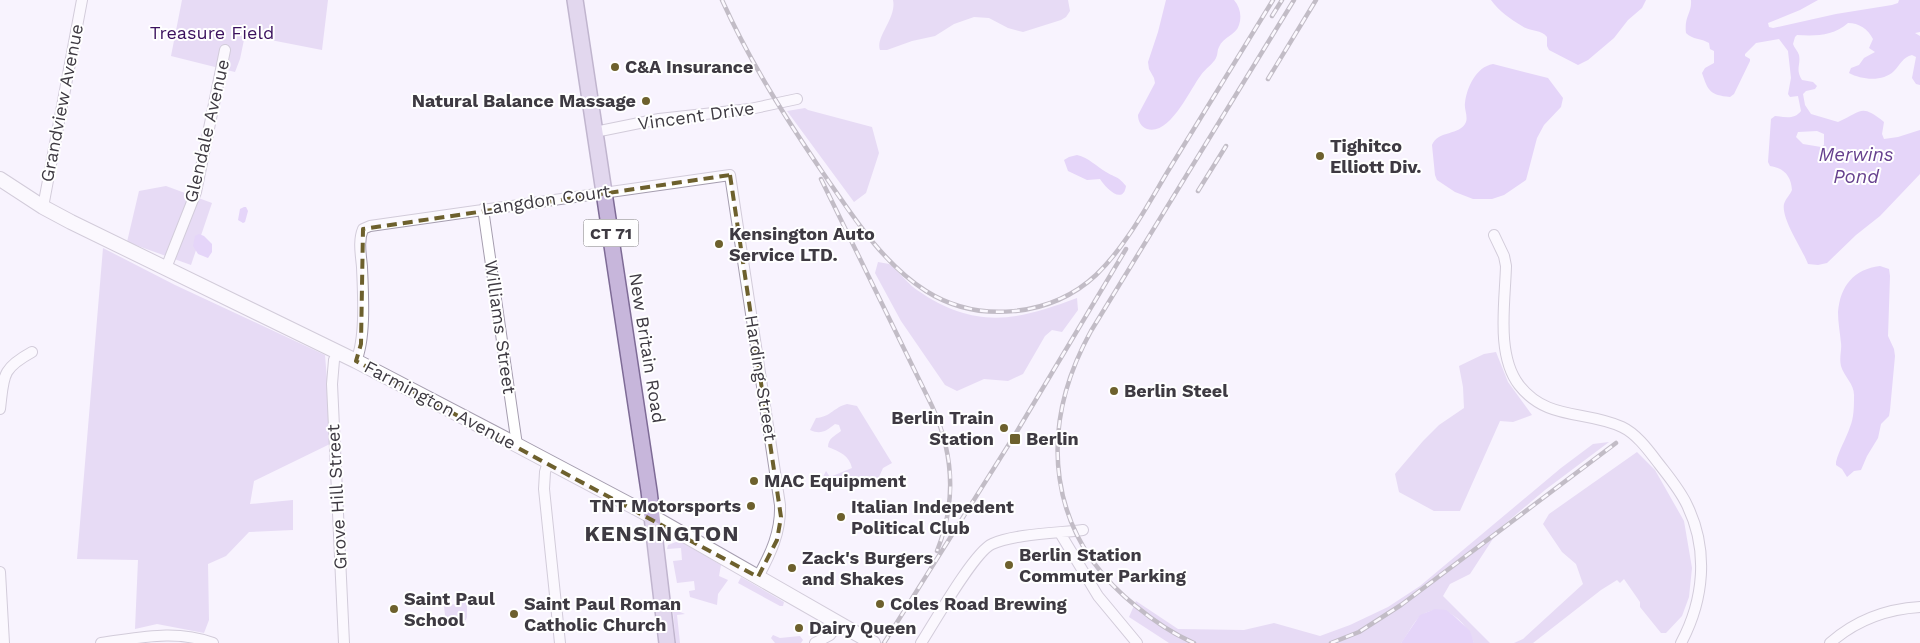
<svg xmlns="http://www.w3.org/2000/svg" width="1920" height="643" font-family="'Work Sans',sans-serif">
<style>
.green{fill:#d2bfeb}
.water{fill:#ceb1f3;fill-rule:evenodd}
.lines{fill:none;stroke-linecap:round;stroke-linejoin:round}
.street-casing{stroke:#a59daf;stroke-width:12}
.secondary-casing{stroke:#a59daf;stroke-width:16}
.primary-casing{stroke:#7e6b96;stroke-width:18}
.street{stroke:#fff;stroke-width:10}
.secondary{stroke:#fff;stroke-width:14}
.primary{stroke:#c7b6db;stroke-width:15}
.rail-casing{stroke:#807b84;stroke-width:4.5}
.rail{stroke:#fff;stroke-width:2.5;stroke-dasharray:8;stroke-linecap:butt}
.marked{fill:none;stroke:#6d602d;stroke-width:4;stroke-dasharray:10 6;stroke-linejoin:round}
.poi-dot{fill:#6d602d;stroke:#fff;stroke-width:2}
.labels{text-anchor:middle;stroke-width:4;stroke-linejoin:round;paint-order:stroke}
.shield{fill:#fff;stroke:#78757b;stroke-width:1}
.shield-label{font-size:16px;font-weight:bold;fill:#3e3a42}
.park-label{font-size:18px;fill:#3b115e;stroke:#fff}
.poi-label{font-size:18px;font-weight:bold;fill:#3e3a42;stroke:#fff;text-anchor:start}
.street-label{font-size:18px;fill:#3e3a42;stroke:#fff}
.water-label{font-size:19px;font-style:italic;fill:#66408e;stroke:#fff}
.district-label{font-size:22px;font-weight:bold;letter-spacing:1px;fill:#3e3a42;stroke:#fff}
</style>
<rect width="100%" height="100%" fill="#f8f3fe"/>
<path class="green" d="M182,0h146l-6,50 -77,-15 -5,24 -5,13 -64,-16z
M893,0h175l2,11 -4,6 -5,3 -38,12 -15,-4 -19,-10 -15,-1 -20,7 -19,12 -23,5 -25,9h-7c-5,-13 17,-32 13,-50z
M805,108l3,2 64,17 7,26 -13,40 -12,9 -67,-91z
M166,186l46,17 -21,62 -64,-23 12,-51z
M103,248l72,37 150,70 7,88 -78,38 -4,23 43,-4v30l-44,2 -23,24 -18,8 1,56 -5,13 -47,-9 -22,5 3,-69 -61,-1z
M878,262c3,1 8,1 11,2 6,3 19,20 28,26 58,40 99,31 160,8l1,12 -16,22 -10,-2 -7,6 -22,38 -15,7 -24,-2 -27,12 -12,-6 -44,-64 -26,-48z
M1496,352l12,30 24,33 -19,7 -13,-1 -40,90h-26l-35,-19 -4,-18 28,-33 16,-16 25,-17 -1,-21 -4,-21 25,-12z
M847,404l10,2 35,57 -9,5 -5,11 -61,10 9,-18 4,6 22,-9c-3,-13 -12,-16 -24,-21 0,-9 7,-11 13,-16l-2,-6 -4,-1c-9,7 -14,11 -25,6l6,-12c15,-1 18,-11 31,-14z
M1609,442l-64,48 -45,38 -30,46 -20,10 -7,12 47,47h-16c-7,-21 -30,-43 -52,-28 -9,6 -14,20 -21,28h-232l-40,-26 7,-16 42,28 66,1 30,-7 46,13 30,-11 38,-18 32,-21 141,-118 32,-24z
M1637,452l18,18 29,51 8,47 -3,29 -7,19 -16,17h-5l-21,-26v-5l-16,-23 -4,4 -3,-3 -16,10 -68,53h-19l9,-4 60,-55 -7,-20 -14,-12 -19,-28 6,-10z
M676,542l7,1 38,22 -2,11 9,4 -10,14 -1,11 -27,-8 -1,-6 6,-1 -1,-9 -17,2 -4,-22 9,-1 -1,-12 -14,1 1,-4z
M741,577l43,25 -1,4h-3l-42,-23z
M467,602v15l-1,3 -20,4 -2,-18z
M673,612h7l5,2 -8,1 3,28h-4z
M773,635l7,3 20,-2 3,4 -2,3h-26l-4,-5z"/>
<path class="water" d="M1166,0h68c6,7 8,16 5,25 -3,10 -16,12 -20,22 -2,3 -1,7 -3,11 -3,6 -11,11 -15,17 -11,14 -31,61 -54,54 -6,-2 -9,-8 -9,-14l17,-32 -1,-5 -5,-9 -1,-7 10,-30z
M1491,0h155l-4,8 -14,12 -14,18 -26,22 -10,5 -29,-15 -2,-4v-9c-6,-8 -17,-5 -25,-11 -12,-7 -23,-15 -31,-26z
M1691,0h127l-18,10 -32,13 1,4 4,1 63,-14 56,-9 6,-2 1,-3h21v32l-5,1 5,3v49l-4,-1 -4,-6 4,-21 -4,-2c-9,2 -12,10 -18,16 -11,11 -32,9 -45,2l2,-5 8,-3 5,-7 11,-6 -6,-4 4,-9c-5,-10 -14,-16 -25,-16 -15,13 -32,13 -51,12l-2,2 -2,7c1,4 5,7 6,11 2,10 -4,14 3,25l11,2 4,4 -2,3 -9,2 -3,3 2,11 6,9 27,8c24,-10 22,-19 46,0l-2,12 2,5 14,-2 22,-7v44l-40,42 -24,19 -29,28 -9,2 -10,-1c-5,-14 -27,-45 -24,-60 2,-6 6,-9 8,-14 -1,-14 -8,-22 -22,-24l-2,-4 3,-43 4,-3c10,1 19,4 26,-5l-3,-15 -8,1 -2,-3 3,-16 -3,-27 -9,-12 -23,4 -11,11v2l5,3v2l-16,33 -4,3c-20,-2 -22,-6 -28,-24l3,-5 9,-5v-12l-4,-2 -1,-6c-8,-5 -16,-3 -23,-10 -2,-17 6,-19 5,-33zM1817,131l7,3v11l-3,2 -18,-3 -7,-7 2,-5z
M1493,64l55,14 15,20 -2,9 -17,18 -7,13 -11,42 -22,15 -12,4h-19l-18,-7 -18,-12 -2,-5 -3,-30c6,-15 28,-9 34,-23 2,-6 -2,-13 -1,-19 2,-16 11,-36 28,-39z
M1077,155c12,3 19,11 29,17 10,6 12,4 20,14 -3,20 -21,1 -26,-7l-13,1 -19,-9 -4,-11 5,-3z
M244,207h2l2,4 -3,11 -2,1 -5,-3 2,-11z
M199,234l5,2 8,8v8l-4,6 -10,-4 -5,-8 2,-10z
M1880,266l9,3 1,7 -2,60 6,13 1,7 -5,54 -1,6 -8,8 -3,14 -11,18 -6,14 -7,1 -7,6 -5,-8 -6,-4v-3c3,-12 10,-23 14,-35 4,-9 4,-21 4,-30 1,-13 -10,-20 -13,-31 -2,-8 1,-16 0,-23 -1,-10 -3,-21 -3,-31 2,-26 16,-43 42,-46z
M1435,609l11,1 8,6 16,15 4,12h-73l19,-28z"/>
<g class="lines">
<defs>
<path id="street" d="M595,132l64,-13 91,-10 47,-10
M43,207l39,-207
M483,209l34,236
M1494,235l10,21 2,10c-1,37 -10,89 13,119 28,36 66,25 103,42 15,7 27,24 37,37 10,13 21,26 28,41 22,45 17,95 -6,138
M166,268l30,-76 29,-142
M338,352l-4,8 -2,24 12,259
M356,361c10,-23 7,-68 6,-94 -1,-12 -4,-26 1,-38l7,-3 360,-51 50,330c1,27 -9,48 -22,72
M0,409c4,-33 1,-40 32,-57
M548,462l-3,10 -1,17 16,154
M1060,533l38,63 39,47
M0,572l4,71
M101,643c39,-5 73,-14 112,0
M815,643l15,-8 9,-12
M921,643c13,-20 53,-91 71,-99 21,-10 67,-11 91,-14
M1830,643c25,-22 57,-34 90,-36"/>
<path id="secondary" d="M0,179l43,28 28,15 285,139 161,84 136,72 220,126"/>
<path id="primary" d="M575,0l74,491 18,152"/>
</defs>
<use href="#street" class="street-casing"/>
<use href="#secondary" class="secondary-casing"/>
<use href="#primary" class="primary-casing"/>
<use href="#street" class="street"/>
<use href="#secondary" class="secondary"/>
<use href="#primary" class="primary"/>
<defs>
<path id="rail" d="M722,0c28,62 63,117 101,173 29,42 59,90 103,118 52,33 125,26 170,-16 30,-29 51,-69 72,-104 35,-57 70,-114 105,-171
M1272,16l10,-16
M1268,79l48,-79
M821,179l111,227c22,48 25,95 5,145
M1198,191l28,-45
M884,643l132,-210 110,-184
M1194,643c-21,-9 -40,-22 -57,-36 -91,-72 -100,-178 -46,-276l203,-331
M1331,643l28,-11 42,-27 215,-162"/>
</defs>
<use href="#rail" class="rail-casing"/>
<use href="#rail" class="rail"/>
</g>
<path d="M0 0H1920V643H0ZM730,175l51,342 -4,23 -19,37 -402,-216 5,-17 2,-115z" fill="#f8f3fe" fill-opacity=".55" fill-rule="evenodd"/>
<path class="marked" d="M730,175l51,342 -4,23 -19,37 -402,-216 5,-17 2,-115z"/>
<g class="poi-dot">
<circle cx="615" cy="67" r="5"/>
<circle cx="646" cy="101" r="5"/>
<circle cx="1320" cy="156" r="5"/>
<circle cx="719" cy="244" r="5"/>
<circle cx="1114" cy="391" r="5"/>
<circle cx="1004" cy="428" r="5"/>
<rect x="1009" y="433" width="12" height="12" rx="2.5"/>
<circle cx="754" cy="481" r="5"/>
<circle cx="751" cy="506" r="5"/>
<circle cx="841" cy="517" r="5"/>
<circle cx="1009" cy="565" r="5"/>
<circle cx="792" cy="568" r="5"/>
<circle cx="880" cy="604" r="5"/>
<circle cx="394" cy="609" r="5"/>
<circle cx="514" cy="614" r="5"/>
<circle cx="799" cy="628" r="5"/>
</g>
<g class="labels">
<rect class="shield" x="583.5" y="219.5" width="55" height="27" rx="4"/>
<g class="shield-label">
<text x="611" y="239">CT 71</text>
</g>
<g class="park-label">
<text x="212" y="39">Treasure Field</text>
</g>
<g class="poi-label">
<text x="625" y="73">C&amp;A Insurance</text>
<text x="636" y="107" text-anchor="end">Natural Balance Massage</text>
<text x="1330" y="152">Tighitco<tspan x="1330" dy="21">Elliott Div.</tspan></text>
<text x="729" y="240">Kensington Auto<tspan x="729" dy="21">Service LTD.</tspan></text>
<text x="1124" y="397">Berlin Steel</text>
<text x="994" y="424" text-anchor="end">Berlin Train<tspan x="994" dy="21">Station</tspan></text>
<text x="1026" y="445">Berlin</text>
<text x="764" y="487">MAC Equipment</text>
<text x="741" y="512" text-anchor="end">TNT Motorsports</text>
<text x="851" y="513">Italian Indepedent<tspan x="851" dy="21">Political Club</tspan></text>
<text x="1019" y="561">Berlin Station<tspan x="1019" dy="21">Commuter Parking</tspan></text>
<text x="802" y="564">Zack's Burgers<tspan x="802" dy="21">and Shakes</tspan></text>
<text x="404" y="605">Saint Paul<tspan x="404" dy="21">School</tspan></text>
<text x="524" y="610">Saint Paul Roman<tspan x="524" dy="21">Catholic Church</tspan></text>
<text x="890" y="610">Coles Road Brewing</text>
<text x="809" y="634">Dairy Queen</text>
</g>
<g class="street-label">
<text transform="translate(62 103) rotate(-79)" y="6">Grandview Avenue</text>
<text transform="translate(696 116) rotate(-8)" y="6">Vincent Drive</text>
<text transform="translate(207 131) rotate(-77)" y="6">Glendale Avenue</text>
<text transform="translate(546 200) rotate(-8)" y="6">Langdon Court</text>
<text transform="translate(500 327) rotate(82)" y="6">Williams Street</text>
<text transform="translate(647 348) rotate(81)" y="6">New Britain Road</text>
<text transform="translate(761 378) rotate(81)" y="6">Harding Street</text>
<text transform="translate(440 405) rotate(28)" y="6">Farmington Avenue</text>
<text transform="translate(337 497) rotate(-93)" y="6">Grove Hill Street</text>
</g>
<g class="water-label">
<text x="1856" y="161">Merwins<tspan x="1856" dy="22">Pond</tspan></text>
</g>
<g class="district-label">
<text x="662" y="541">KENSINGTON</text>
</g>
</g>
</svg>
